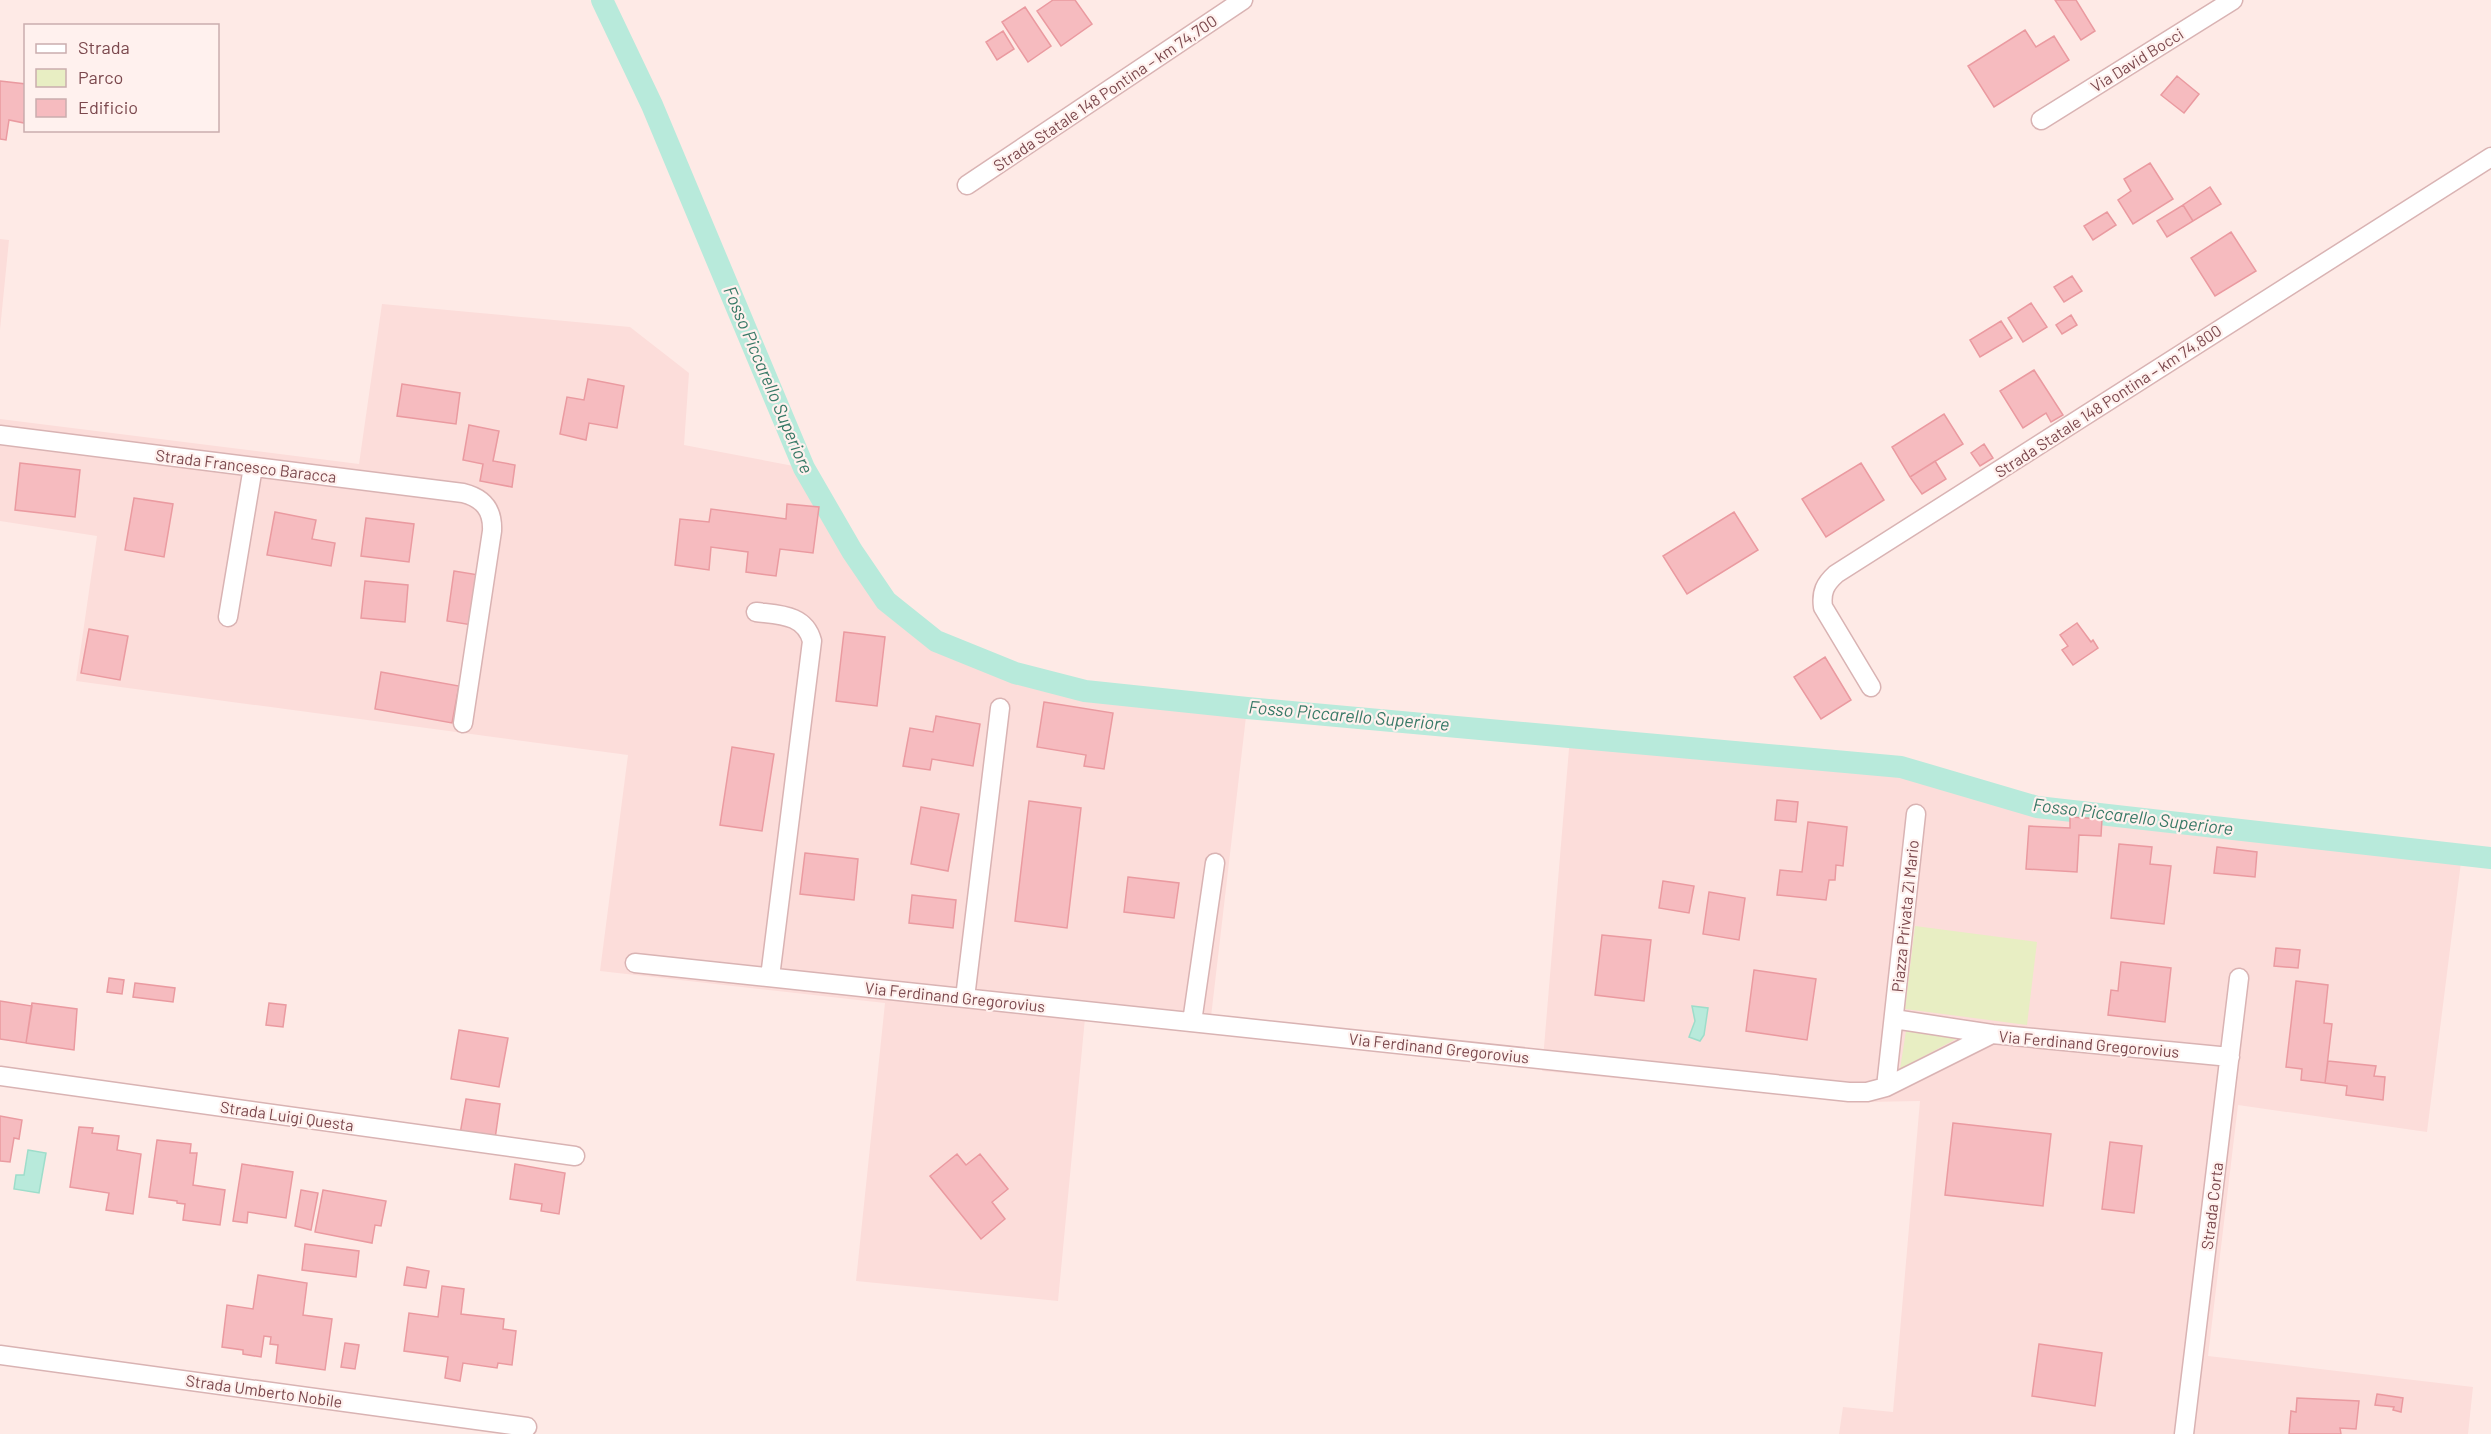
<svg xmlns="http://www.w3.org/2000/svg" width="2491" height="1434" font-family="Barlow,sans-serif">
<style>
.residential{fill:#fcddda}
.green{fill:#e8eec3}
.water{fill:#b8eadb;stroke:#9dddca;stroke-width:1.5}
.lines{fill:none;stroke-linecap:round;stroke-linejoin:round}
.canal{stroke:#b8eadb;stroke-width:22}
.building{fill:#f6bbbf;stroke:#ea9aa0;stroke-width:1.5}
.minor-casing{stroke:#d9b3b3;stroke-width:21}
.minor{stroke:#fff;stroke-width:18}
.labels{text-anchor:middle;stroke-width:4.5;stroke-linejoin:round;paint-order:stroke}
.street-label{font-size:16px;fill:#7b484d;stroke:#fff1ee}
.water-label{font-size:18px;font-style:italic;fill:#377966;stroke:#fff1ee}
</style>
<rect width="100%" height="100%" fill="#feeae6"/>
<path class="residential" d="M0,239l9,1 -9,90z
M382,304l248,23 59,46 -5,72 120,23 48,83 34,50 50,40 79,32 70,18 162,17 -38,326 -124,-16 -27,283 -202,-20 29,-278 -285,-32 28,-216 -552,-74 21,-145 -97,-15v-102l359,45z
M1570,737l331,30 136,40 425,47 -35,278 -189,-27 -30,251 265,31 -5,47h-629l4,-27 50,5 27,-311 -53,1 -325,-31z"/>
<path class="green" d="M1915,926l122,16 -10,83 -122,-16z
M1906,1031l52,7 -58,31z"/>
<path class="water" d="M1692,1006l16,2 -4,27 -4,6 -11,-4 6,-16z
M28,1150l18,3 -7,40 -25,-4 2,-14h8z"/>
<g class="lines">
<path class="canal" d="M602,0l50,105 152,363 48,83 34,50 50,40 79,32 70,18 162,17 654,59 136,40 454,51"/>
</g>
<path class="building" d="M1053,0h22l17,24 -31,22 -24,-35z
M2055,0h21l19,31 -14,9z
M1025,7l26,39 -23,16 -26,-40z
M2025,30l11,17 18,-11 15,24 -75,47 -26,-41z
M1003,31l11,18 -17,11 -11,-18z
M2177,76l22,18 -15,19 -23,-18z
M0,81l26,3 -2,39 -15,-3 -3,20 -6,-1z
M2150,163l23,36 -40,25 -15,-24 13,-9 -7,-12z
M2210,187l11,17 -28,17 -10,-16z
M2183,205l10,16 -26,16 -10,-16z
M2107,212l9,13 -23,15 -9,-14z
M2231,232l25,39 -41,25 -24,-38z
M2072,276l10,15 -18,11 -10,-15z
M2031,303l16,24 -24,15 -15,-24z
M2071,315l6,10 -15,9 -6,-9z
M2001,321l11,17 -32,19 -10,-17z
M2034,370l29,45 -12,7 -5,-9 -23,15 -23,-37z
M588,379l36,7 -7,42 -28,-5 -3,17 -26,-6 7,-37 17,3z
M402,384l58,9 -4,31 -59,-8z
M1944,414l19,30 -53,33 -18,-30z
M469,425l30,6 -6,30 22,4 -3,22 -32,-6 3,-17 -20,-4z
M1984,444l9,14 -13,8 -9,-13z
M1935,461l11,18 -24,15 -12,-17z
M20,463l60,7 -5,47 -60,-7z
M1861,463l23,37 -58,37 -24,-38z
M134,498l39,6 -9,53 -39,-7z
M787,504l32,3 -6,46 -33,-4 -4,27 -30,-4 2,-20 -37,-5 -2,23 -34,-5 5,-46 29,3 2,-13 75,10z
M275,512l41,8 -4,19 23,4 -4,23 -64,-11z
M1734,512l24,38 -71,44 -24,-38z
M366,518l48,6 -5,38 -48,-6z
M454,571l25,4 -7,50 -25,-4z
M365,581l43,4 -3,37 -44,-4z
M2077,623l14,19 2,-2 5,8 -25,17 -11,-15 6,-4 -8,-11z
M89,629l39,7 -8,44 -39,-7z
M844,632l41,5 -8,69 -41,-5z
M1825,657l26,43 -30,19 -27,-42z
M381,672l78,14 -7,37 -77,-14z
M1044,702l69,11 -9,56 -20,-3 2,-11 -49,-8z
M936,716l44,8 -7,42 -41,-7 -2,11 -27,-4 7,-38 23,4z
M732,747l42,7 -12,77 -42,-6z
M1777,800l21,2 -2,20 -21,-2z
M1029,801l52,7 -14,120 -52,-7z
M921,807l38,7 -11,57 -37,-7z
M2070,817l32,2 -1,17 -22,-1 -2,37 -51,-3 3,-43 41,2z
M1808,822l39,5 -4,39 -7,-1 -1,15h-6l-3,20 -49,-5 3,-25 22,2z
M2119,844l33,3 -2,17 21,2 -7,58 -53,-6z
M2217,847l40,5 -2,25 -41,-4z
M805,853l53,6 -4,41 -54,-6z
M1128,877l51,6 -5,35 -50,-6z
M1663,881l31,5 -5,27 -30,-5z
M1709,892l36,6 -6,42 -36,-6z
M912,895l44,5 -3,28 -44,-5z
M1602,935l49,5 -7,61 -49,-6z
M2276,948l24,2 -2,18 -24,-2z
M2121,962l50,6 -6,54 -57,-7 3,-25 7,1z
M1754,970l62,9 -9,61 -61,-9z
M109,978l15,2 -2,14 -15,-2z
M2296,981l32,4 -4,38 8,1 -7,59 -24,-3 1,-11 -16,-2z
M135,983l40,5 -2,14 -40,-5z
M0,1001l32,5 -6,37 -26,-4z
M32,1003l45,6 -3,41 -48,-7z
M269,1003l17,2 -3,22 -17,-2z
M459,1030l49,8 -9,49 -48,-8z
M2328,1061l48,5 -2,10 11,1 -2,23 -37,-5 1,-9 -22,-3z
M466,1099l34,5 -5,35 -35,-5z
M0,1116l22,4 -3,19 -5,-1 -4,24 -10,-1z
M1953,1123l98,11 -8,72 -98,-11z
M79,1127l14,1 -1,5 27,3 -2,14 24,4 -8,60 -27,-4 3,-17 -39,-6z
M157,1140l34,4 -1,9h7l-4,32 32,5 -5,35 -37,-5 2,-16 -8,-1v-2l-28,-4z
M2110,1142l32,4 -8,67 -32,-4z
M957,1154l9,11 14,-11 28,35 -16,13 13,17 -24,20 -51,-63z
M242,1164l51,8 -7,46 -38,-6 -1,11 -14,-2z
M515,1164l50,9 -6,41 -18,-3 1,-7 -32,-5z
M301,1190l17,3 -7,37 -16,-4z
M323,1190l63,11 -5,25 -6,-1 -3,18 -57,-11z
M305,1244l54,7 -3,26 -54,-7z
M407,1267l22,4 -3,17 -22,-3z
M258,1275l49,8 -4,32 29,4 -7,51 -49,-7 2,-18 -8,-1 1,-7 -7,-1 -3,21 -18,-3v-4l-21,-3 5,-42 26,4z
M442,1286l22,3 -3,25 43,5 -1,10 13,2 -4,34 -14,-2 -1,5 -34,-5 -3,18 -15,-3 3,-21 -44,-6 5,-38 29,4z
M345,1343l14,2 -4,24 -14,-2z
M2039,1344l63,9 -7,53 -63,-10z
M2377,1394l26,4 -2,14 -8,-2 1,-3 -19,-2z
M2297,1398l62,3 -3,28 -16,-1 1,6h-52l2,-23 5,1z"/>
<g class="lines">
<defs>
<path id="minor" d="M2041,120l192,-120
M967,185l276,-185
M0,435l463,58c20,5 30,17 29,38l-29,192
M756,612c23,3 49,2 56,29l-42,336
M228,617l25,-150
M1871,687l-48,-80c-2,-15 2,-23 13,-33l655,-417
M635,963l1214,129h18l19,-5 106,-53 238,23
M965,998l35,-290
M1894,1019l98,15
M1192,1022l23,-159
M0,1076l575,80
M1886,1087l30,-273
M0,1355l527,72
M2184,1434l55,-456"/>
</defs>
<use href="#minor" class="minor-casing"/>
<use href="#minor" class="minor"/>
</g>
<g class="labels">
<g class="street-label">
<text transform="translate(2137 60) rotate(-32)" y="6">Via David Bocci</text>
<text transform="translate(1105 93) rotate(-34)" y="6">Strada Statale 148 Pontina – km 74,700</text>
<text transform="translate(2108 401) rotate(-33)" y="6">Strada Statale 148 Pontina – km 74,800</text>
<text transform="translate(246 466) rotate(7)" y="6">Strada Francesco Baracca</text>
<text transform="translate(1905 916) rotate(-84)" y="6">Piazza Privata Zì Mario</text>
<text transform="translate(955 997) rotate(6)" y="6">Via Ferdinand Gregorovius</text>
<text transform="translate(2089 1044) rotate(5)" y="6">Via Ferdinand Gregorovius</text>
<text transform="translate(1439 1048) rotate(6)" y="6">Via Ferdinand Gregorovius</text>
<text transform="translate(287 1116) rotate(8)" y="6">Strada Luigi Questa</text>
<text transform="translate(2212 1206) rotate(-83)" y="6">Strada Corta</text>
<text transform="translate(264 1391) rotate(8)" y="6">Strada Umberto Nobile</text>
</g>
<g class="water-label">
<text transform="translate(768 380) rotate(67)" y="6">Fosso Piccarello Superiore</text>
<text transform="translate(1349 716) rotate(5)" y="6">Fosso Piccarello Superiore</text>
<text transform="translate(2133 817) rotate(7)" y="6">Fosso Piccarello Superiore</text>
</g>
</g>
<rect x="24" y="24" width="195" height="108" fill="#fff1ee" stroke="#caadae" stroke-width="1.5"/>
<rect x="36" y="44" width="30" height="9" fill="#ffffff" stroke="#caadae" stroke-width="1.5"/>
<text x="78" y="54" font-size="18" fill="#7b484d">Strada</text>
<rect x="36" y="69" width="30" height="18" fill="#e8eec3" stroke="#caadae" stroke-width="1.5"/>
<text x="78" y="84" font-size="18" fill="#7b484d">Parco</text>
<rect x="36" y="99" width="30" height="18" fill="#f6bbbf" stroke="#caadae" stroke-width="1.5"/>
<text x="78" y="114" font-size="18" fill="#7b484d">Edificio</text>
</svg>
